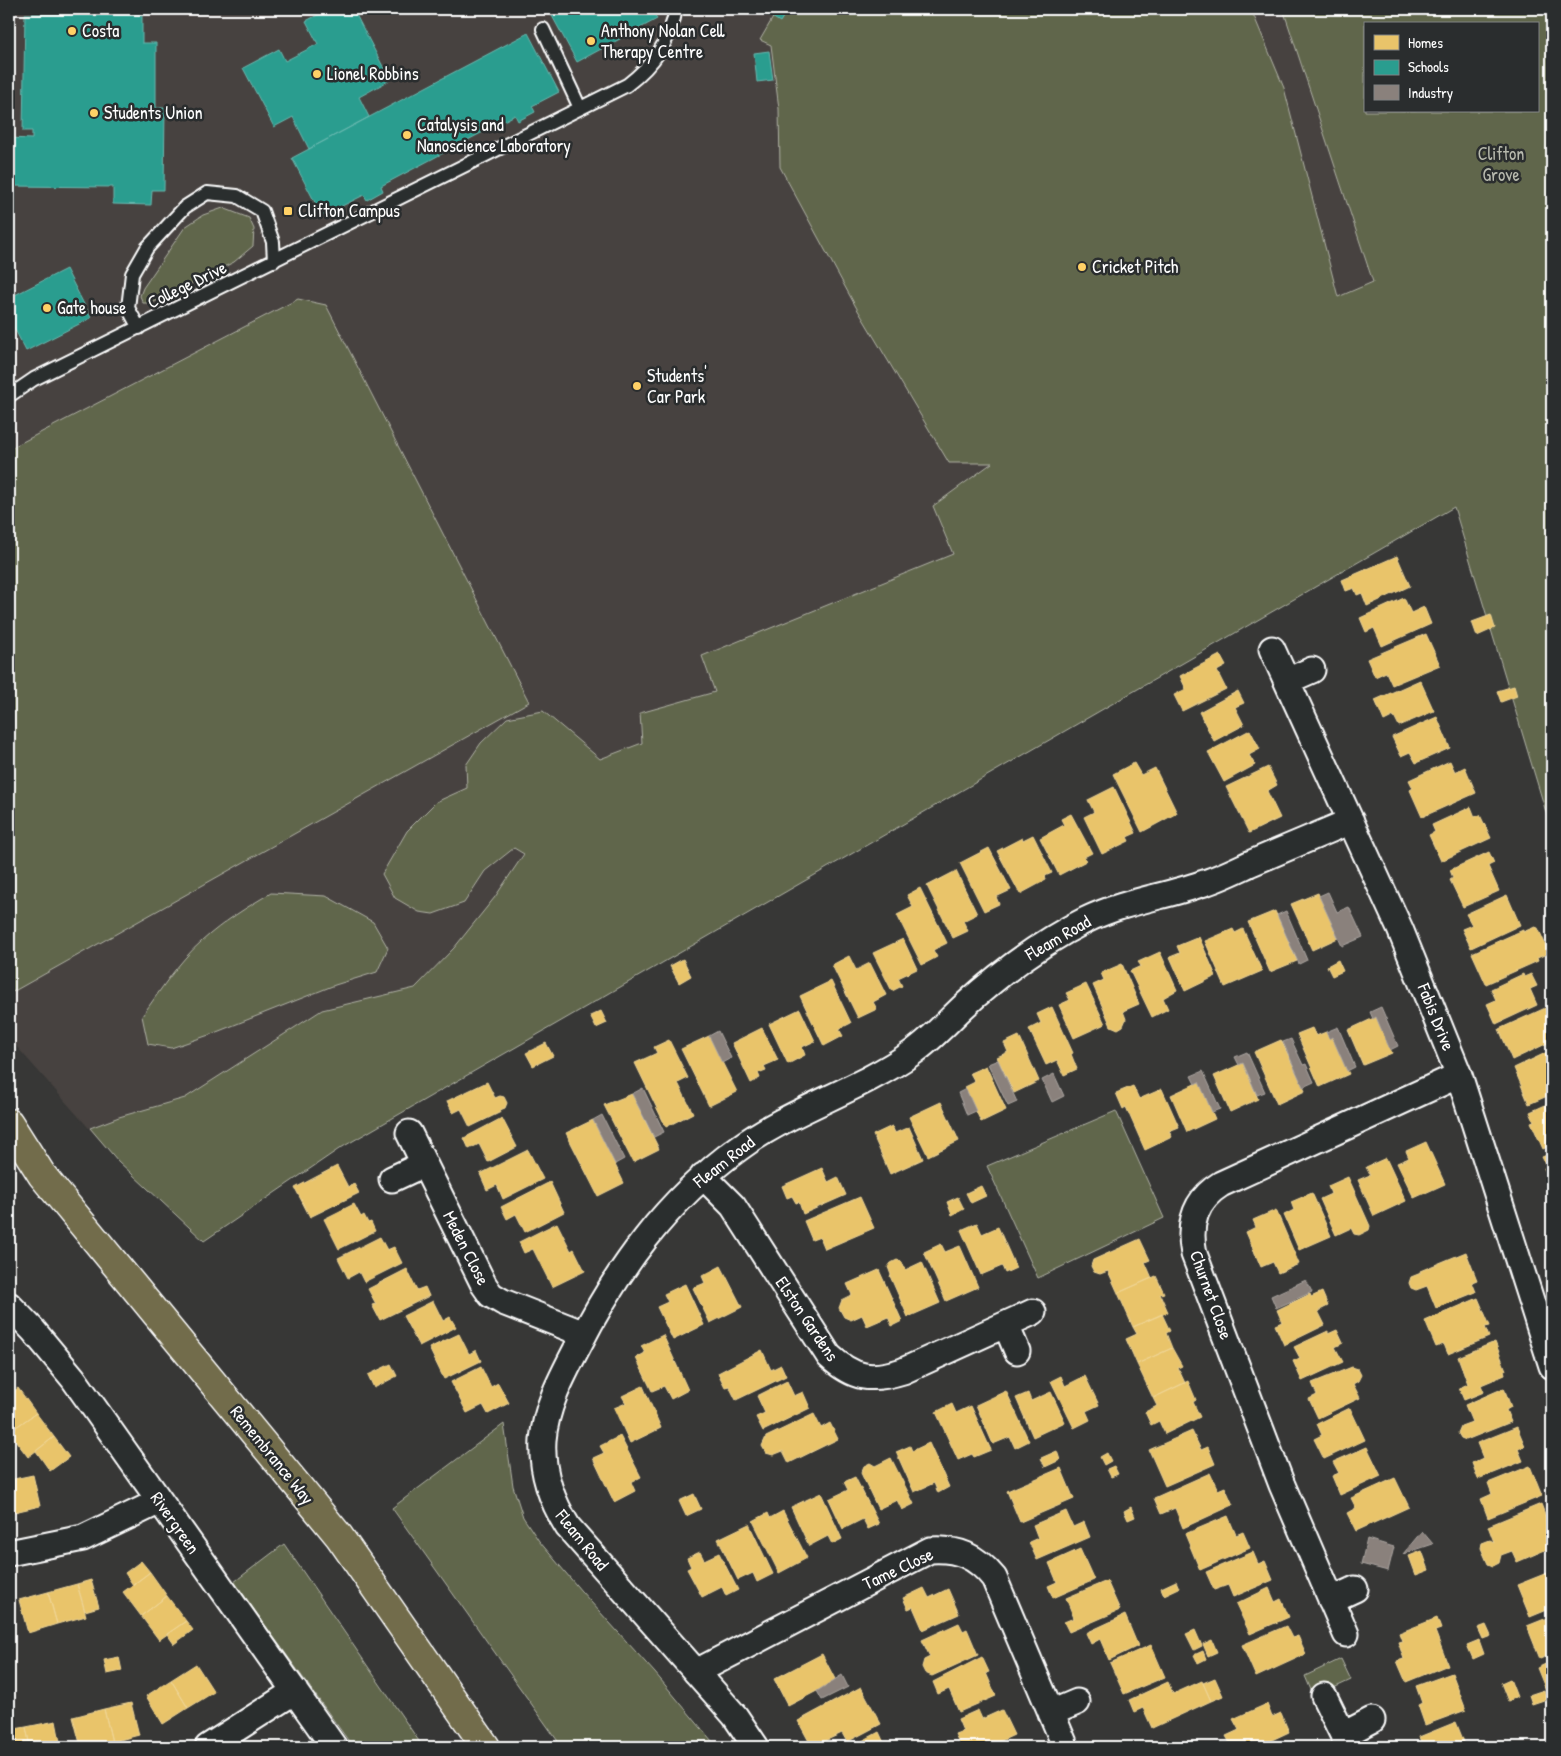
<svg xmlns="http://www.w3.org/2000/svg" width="1561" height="1756" font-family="'Patrick Hand',sans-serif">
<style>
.built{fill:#47423f}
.green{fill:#61664c;stroke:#b0b2a6;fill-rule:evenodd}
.homes{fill:#e9c46a;stroke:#f0d697}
.schools{fill:#2a9d8f;stroke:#6abab1}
.industry{fill:#8a817c;stroke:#ada7a3}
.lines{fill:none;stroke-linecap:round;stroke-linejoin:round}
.service-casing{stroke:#fff;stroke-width:16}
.minor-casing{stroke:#fff;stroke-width:29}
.trunk-casing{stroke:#fff;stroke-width:31}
.service{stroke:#2a2d2e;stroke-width:12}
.minor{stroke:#2a2d2e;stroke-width:25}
.trunk{stroke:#726c4b;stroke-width:28}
.poi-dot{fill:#ffd166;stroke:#2a2d2e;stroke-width:2}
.labels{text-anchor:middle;stroke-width:5;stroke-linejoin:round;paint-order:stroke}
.poi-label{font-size:18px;fill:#fff;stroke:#2a2d2e;text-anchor:start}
.park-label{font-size:18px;fill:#b8baae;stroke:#2a2d2e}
.street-label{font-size:18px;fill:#fff;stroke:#2a2d2e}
</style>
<rect width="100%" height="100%" fill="#373736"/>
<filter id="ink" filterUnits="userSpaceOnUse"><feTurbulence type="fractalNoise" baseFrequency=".02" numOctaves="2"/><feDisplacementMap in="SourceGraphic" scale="10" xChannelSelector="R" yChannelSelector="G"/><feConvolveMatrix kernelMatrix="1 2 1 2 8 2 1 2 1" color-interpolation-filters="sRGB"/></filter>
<g filter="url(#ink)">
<path class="built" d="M9,9h1274l90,274 -1034,866 -135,92 -86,-80 -109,-123z"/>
<path class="green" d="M778,9h473l33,79 54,209 35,-15 -90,-273h269v823l-98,-325 -1115,642 -135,92 -86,-80 -28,-33 29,-11 66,-19 137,-88 93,-22 39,-40 41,-51 29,-43 -10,-6 -29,23 -21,32 -31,11 -14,-2 -24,-14 -13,-24 25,-43 29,-29 31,-14 -1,-23 15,-22 26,-25 36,-7 57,48 42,-16 -2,-30 75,-21 -13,-36 251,-102 -20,-48 59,-43h-43l-93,-156 -76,-140 -1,-58 -8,-64 -11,-5zM1365,24h172v87h-172z
M223,208l26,10 5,11 -1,17 -19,16 -82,41h-9l-3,-7 3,-8 42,-61 18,-12z
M298,299l28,6 203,397 -520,292v-545z
M271,893l55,3 47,26 15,26 -11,24 -42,13 -126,50 -38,13 -23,-4 -6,-28c18,-25 36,-54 60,-75 21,-19 45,-34 69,-48z
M1116,1111l48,107 -126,60 -51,-112z
M504,1424l9,62 10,31 16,24 42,50 74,82 62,74h-155l-170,-239z
M284,1544l139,203h-70l-119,-165z
M1341,1659l10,21 -37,17 -9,-21z"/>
<path class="homes" d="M1397,556l13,30 -43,20 -5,-13 -5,2 -3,-7 -8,3 -4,-11z
M1404,598l7,15 13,-6 7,17 -49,22 -8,-18 -8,4 -6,-14z
M1491,615l4,13 -18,8 -5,-14z
M1426,634l14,31 -48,20 -6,-13 -11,5 -8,-18z
M1220,655l6,11 -9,5 9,18 -44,22 -8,-16 12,-6 -6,-13z
M1420,680l14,31 -35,15 -5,-10 -10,5 -9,-21z
M1514,686l3,10 -16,6 -4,-11z
M1238,691l6,12 -9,4 9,18 -30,16 -15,-29z
M1437,717l13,31 -34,15 -6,-11 -9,4 -9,-19z
M1250,730l10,19 -11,6 6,10 -31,17 -16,-30z
M1450,761l5,11 10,-5 11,26 -54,24 -12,-27 3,-2 -4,-8z
M1134,763l7,12 14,-7 22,45 -35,19 -29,-58z
M1268,767l9,18 -10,6 13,27 -31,15 -23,-46z
M1114,787l22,46 -9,4 2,4 -27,13 -18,-37 10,-5 -6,-12z
M1471,807l4,10 5,-2 11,23 -50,23 -12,-26 6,-3 -3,-7z
M1071,814l21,39 -8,4 2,4 -27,14 -19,-37 24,-13 -3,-6z
M1033,835l19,38 -7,3 1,4 -26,14 -23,-43 25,-13 1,2z
M989,848l22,42 -15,7 3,7 -15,7 -24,-48z
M1489,852l5,11 -6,3 11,25 -36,16 -13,-27 3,-2 -3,-8z
M956,871l21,43 -14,7 5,10 -15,7 -26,-52z
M920,888l27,55 -14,7 4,7 -15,8 -25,-50 16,-8 -6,-12z
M1318,893l20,45 -26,12 -21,-46z
M1507,895l13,30 -49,23 -9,-19 10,-4 -6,-11z
M1275,911l22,50 -27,11 -22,-50z
M1535,927l3,1 10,22 -1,4 -10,4 1,3 -52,23 -14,-31 51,-23v2z
M1233,929l2,4 8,-4 19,42 -37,16 -20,-46z
M1199,937l17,39 -31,15 -15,-34 10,-4 -3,-7z
M903,939l14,30 -19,9 4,8 -10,5 -19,-38z
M1160,952l17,38 -14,8 5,11 -16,8 -22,-46 11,-5 -3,-4z
M849,956l7,14 14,-7 16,32 -13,7 4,7 -19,9 -26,-53z
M683,959l8,17 -12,7 -9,-17z
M1338,960l5,11 -11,5 -5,-10z
M1122,964l17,40 -16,7 3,8 -3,7 -5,3 -7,-3 -18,-41 11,-5 -3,-7z
M1523,974l1,3 7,-3 6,12 -7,3 7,16 -41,19 -9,-20 9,-4 -5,-11z
M831,981l20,42 -12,6 4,7 -19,10 -24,-50z
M1086,984l19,40 -31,14 -15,-33 11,-5 -4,-7z
M1552,1005v36l-40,19 -13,-31z
M1052,1007l21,46 -2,1 6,15 -13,6 -7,-15 -11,5 -17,-36 12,-6 -4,-9z
M800,1009l15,32 -13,6 3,8 -17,9 -19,-40z
M601,1011l6,12 -11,5 -6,-12z
M1376,1017l16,36 -29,12 -15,-35z
M762,1028l16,32 -14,6 2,4 -8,3 2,5 -9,5 -19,-40z
M1312,1028l4,8 10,-4 3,7 3,-2 17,37 -29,13 -23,-53z
M709,1036l28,56 -28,14 -28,-57z
M1019,1036l20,45 -25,12 -17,-36 11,-5 -4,-9z
M669,1040l19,38 -10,5 15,30 -27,14 -31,-64 22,-10 -3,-6z
M1281,1040l24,51 -28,13 -23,-52z
M546,1043l7,13 -20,10 -7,-13z
M1552,1050v44l-23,10 -15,-36z
M1243,1063l15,36 -28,13 -16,-36z
M986,1066l20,44 -25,12 -16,-35 10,-5 -5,-9z
M487,1082l8,16 5,-2 4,1 3,6 -2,5 -5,2 1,2 -31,15 -9,-18 -8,4 -6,-12z
M1199,1082l16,37 -28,13 -16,-37z
M1133,1086l6,13 23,-10 17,38 -10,4 3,6 -27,13 -19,-43 -3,2 -7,-16z
M632,1094l27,55 -26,13 -29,-57z
M941,1102l18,39 -31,15 -19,-39z
M1552,1102v43l-9,4 -12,-27 3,-1 -4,-9z
M502,1118l15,29 -29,15 -9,-18 -10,5 -5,-11z
M593,1120l31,63 -26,13 -32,-63z
M892,1126l3,7 14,-6 14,32 -33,15 -17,-39z
M1426,1142l19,42 -31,14 -17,-35 12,-5 -3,-7z
M528,1150l15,29 -40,20 -6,-14 -10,5 -7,-16z
M1552,1153v34l-8,-19 3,-1 -5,-10z
M1386,1158l20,43 -32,15 -16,-36 12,-5 -4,-8z
M337,1166l11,21 6,-3 5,9 -49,24 -15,-29z
M822,1168l6,14 10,-5 8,18 -43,19 -4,-12 -3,1 -4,-7 -5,2 -5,-12z
M1348,1177l22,49 -1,4 -10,5 -5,-1 -3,-6 -15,7 -16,-36 11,-5 -3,-8z
M550,1182l14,30 -39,20 -9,-18 -9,5 -6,-12z
M981,1186l5,10 -15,7 -5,-10z
M1312,1193l19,43 -32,14 -15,-35 10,-5 -3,-8z
M860,1197l14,31 -49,21 -5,-12 -8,3 -8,-19z
M958,1197l6,12 -12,6 -5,-13z
M354,1204l7,13 3,-2 4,8 3,-1 4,9 -36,18 -15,-30z
M1276,1210l23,54 -21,9 -5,-11 -12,5 -15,-35 10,-5 -3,-7z
M557,1223l14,28 3,-2 11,22 -33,16 -19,-38 -9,4 -5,-11z
M977,1223l5,11 16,-7 18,41 -11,5 -3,-7 -21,9 -20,-45z
M380,1237l7,13 7,-3 8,16 -38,19 -5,-10 -11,6 -10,-20z
M1140,1239l10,21 -5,2 7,16 -34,15 -10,-22 -8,3 -6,-2 -3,-6 2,-6z
M941,1244l4,8 15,-6 18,41 -32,14 -22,-49z
M1466,1252l11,28 -5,2 4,10 -40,16 -9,-22 -11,4 -5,-2 -2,-5 2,-6 10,-4 -1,-2z
M897,1260l5,2 3,8 17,-8 18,41 -32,14 -18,-41 1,-1 -3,-8 3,-4z
M721,1266l21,41 -32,16 -17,-35 12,-5 -3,-7z
M407,1269l10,21 8,-3 4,9 -49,24 -8,-15 4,-1 -8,-15z
M879,1270l23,51 -10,5 -4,-9 -21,9 -5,-11 -11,5 -7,-3 -5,-9 3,-8 10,-5 -5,-11z
M1156,1276l8,17 -4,1 8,18 -35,15 -15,-34z
M685,1284l19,41 -31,15 -16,-33 11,-5 -4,-8z
M1322,1292l6,14 -10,5 7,14 -41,20 -9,-20 7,-3 -5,-12 33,-16 1,3z
M1478,1298l12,28 -5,1 4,10 -41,17 -4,-10 -8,3 -11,-26z
M433,1301l10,20 7,-4 6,10 -37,19 -16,-30z
M1162,1314l8,17 -4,2 6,15 -35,16 -11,-25 11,-5 -4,-7z
M1337,1330l6,13 -8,4 8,15 -41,19 -9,-20 7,-3 -6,-11 34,-16v3z
M459,1334l10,20 7,-4 5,11 -37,18 -15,-31z
M663,1335l25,55 -17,9 -7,-13 -12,5 -16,-33 9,-5 -4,-7z
M1495,1342l11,28 -2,1 1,4 -24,10 3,7 -20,8 -5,-12 9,-4 -10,-27z
M1172,1348l10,18 -4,2 7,15 -32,15 -16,-34z
M762,1350l9,20 10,-5 5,11 -50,24 -7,-14 -4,1 -7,-14z
M391,1364l6,12 -23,12 -6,-13z
M481,1367l10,20 7,-4 11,20 -21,11 -5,-9 -16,8 -16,-31z
M1352,1367l6,2 3,6 -3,6 -5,3 7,14 -42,20 -9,-19 8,-4 -5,-12z
M1061,1376l4,10 20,-10 14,29 -13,6 4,9 -16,8 -23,-47z
M787,1381l7,15 9,-4 7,16 -47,23 -7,-14 9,-4 -8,-17z
M1188,1381l8,19 -3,2 7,15 -35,17 -6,-13 -8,4 -6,-13 12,-6 -4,-8z
M643,1386l18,42 -31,15 -16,-35 12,-5 -4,-7z
M18,1388l18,25 -27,19v-37z
M1504,1388l7,19 -5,3 5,12 -45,18 -5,-2 -3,-5 3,-7 11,-4 -7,-17z
M1006,1391l23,50 -14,7 -5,-11 -17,7 -17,-39z
M1051,1392l14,30 -32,15 -17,-39 12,-5 3,8z
M952,1404l4,9 15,-7 20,44 -17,7 -2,-3 -14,6 -22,-48z
M1350,1408l15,32 -41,19 -10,-20 8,-4 -5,-11z
M36,1413l18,24 -26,20 -19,-25z
M814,1414l7,14 9,-5 8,16 -49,24 -6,-12 -10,4 -7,-2 -4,-7 4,-9z
M1517,1427l8,19 -7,3 5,12 -45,18 -6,-16 11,-5 -6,-15z
M1192,1431l9,19 7,-3 7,17 -50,22 -16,-36z
M620,1436l21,41 -10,5 4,9 -21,11 -21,-44 11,-5 -4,-7z
M54,1437l15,20 -19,14 -14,-20z
M929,1443l20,44 -11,6 -4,-10 -20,9 -18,-40 14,-6 2,5z
M1367,1447l14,29 -41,19 -8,-19 7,-3 -6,-11z
M1057,1451l3,9 -15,7 -4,-9z
M1107,1453l4,8 -7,4 -4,-8z
M891,1458l23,46 -12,6 -5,-10 -19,9 -17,-36 3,-7 6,-3 5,3z
M1114,1466l4,8 -7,3 -4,-8z
M1530,1466l12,30 -54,22 -7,-19 11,-5 -4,-11z
M1061,1468l13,31 -54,23 -13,-31z
M1210,1473l8,17 7,-3 8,18 -50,23 -8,-20 -14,6 -7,-16z
M33,1475l7,31 -30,7 -1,-33z
M855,1477l24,47 -11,5 -5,-10 -20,10 -14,-30 19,-9 -4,-8z
M1395,1478l14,29 -53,24 -9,-18 9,-5 -5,-10z
M821,1493l21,46 -10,5 -4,-8 -19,10 -18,-39z
M694,1494l7,15 -15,7 -7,-15z
M1541,1504l11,28v15l-35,15 -5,-11 -11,4 -2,8 -6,3 -5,-2 -7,-16 1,-5 8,-3 4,2 -6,-16z
M1131,1507l4,10 -7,3 -4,-9z
M783,1511l24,47 -28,15 -26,-52 15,-8 2,5z
M1066,1511l7,16 11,-5 6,15 -53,23 -8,-18 9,-4 -5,-13z
M1228,1516l8,19 7,-3 7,16 -50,22 -15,-36z
M749,1524l24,50 -16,8 -4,-9 -15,7 -20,-41z
M1080,1549l14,31 -41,18 -5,-12 9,-4 -8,-19z
M1422,1551l7,19 -13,5 -7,-19z
M700,1552l4,8 15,-7 19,37 -12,6 -4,-9 -20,10 -15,-28 4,-2 -4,-9z
M1253,1552l5,12 7,-3 8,19 -40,17 -5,-12 -14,5 -8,-18z
M141,1561l9,11 -17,13 -8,-12z
M1552,1571v37l-22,9 -13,-32z
M150,1572l17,24 -26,20 -18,-24z
M91,1580l8,27 -14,4 -8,-27z
M1107,1581l13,29 -51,22 -5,-10 10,-4 -8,-20z
M1176,1581l3,7 -15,7 -3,-7z
M77,1584l9,32 -29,8 -9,-32z
M924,1588l5,10 19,-9 11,25 -36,16 -10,-23 -5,2 -5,-11z
M1269,1588l6,14 6,-3 8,18 -39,17 -14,-30z
M48,1592l9,32 -29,9 -9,-33z
M167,1596l19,25 -27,19 -18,-24z
M1125,1615l13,31 -29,14 -9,-21 -9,5 -5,-11z
M1552,1616v38l-12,5 -13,-33z
M1437,1618l4,11 -6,2 13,34 -42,17 -9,-21 7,-2 -6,-17 4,-1 -3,-8z
M186,1621l7,9 -19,14 -7,-10z
M959,1623l4,8 4,-2 11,26 -46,21 -7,-3 -3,-6 2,-7 6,-3 -8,-17z
M1486,1625l5,11 -8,3 -5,-11z
M1286,1626l6,12 6,-2 8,18 -50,23 -14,-32z
M1195,1630l7,16 -8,4 -8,-16z
M1212,1640l5,12 -9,4 -5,-12z
M1479,1640l5,14 -11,5 -6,-14z
M1151,1645l14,32 -41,17 -14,-31z
M1203,1651l3,8 -8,4 -4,-8z
M822,1654l14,27 -48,25 -14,-27z
M119,1657l3,14 -15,3 -3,-14z
M982,1657l7,15 -3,1 10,23 -37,16 -10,-23 -11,5 -5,-12z
M1552,1661v38l-2,1 -13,-32z
M196,1664l18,28 -26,16 -17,-28z
M1452,1673l14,37 -41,15 -7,-20 4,-2 -6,-17z
M1215,1678l8,18 -12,5 -8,-18z
M1510,1679l7,18 -9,4 -7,-18z
M171,1680l17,28 -25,16 -17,-28z
M1202,1681l9,20 -59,27 -9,-20 -9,4 -5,-12 39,-18 5,12z
M861,1687l20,37 -34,18 -5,-9 -30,14 -14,-26z
M1544,1690l3,9 -15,5 -3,-9z
M131,1703l8,32 -27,7 -8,-33z
M1267,1704l5,13 9,-4 8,19 -32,15h-25l-6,-11 13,-6 -6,-11z
M104,1709l8,33 -31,5 -8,-30z
M978,1710l4,9 20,-9 12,25 -26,12h-27l-6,-13 8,-3 -5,-12z
M56,1721l5,26h-31l-4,-20z
M1456,1722l10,25h-43l-4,-10z
M26,1727l4,20h-21v-17z
M879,1732l7,15h-35z"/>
<path class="schools" d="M329,9h24l37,71 -31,17 10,20 -60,32 -16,-32 -19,10 -31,-59 36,-19 6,12 33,-17 -12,-23z
M560,9h92l5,10 -80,43 -26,-48z
M759,9h29l-8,13z
M25,14l117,1v28h14v65h9l-1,82h-12l-1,15 -38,-1v-17l-104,-1v-48l23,1v-8h-9z
M528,33l31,59 -27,14 3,6 -17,9 -3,-6 -134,71 2,5 -16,9 -3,-5 -42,21 -30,-58z
M769,51l4,29 -16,2 -3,-29z
M66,269l25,49 -65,33 -17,-33v-20z"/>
<path class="industry" d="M1328,892l9,20 12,-5 14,30 -21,9 -23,-50z
M1286,911l21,49 -8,4 -22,-49z
M1381,1007l17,39 -8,4 -14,-33 -3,2 -3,-7z
M1338,1027l17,40 -8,4 -15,-34 -3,2 -3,-7z
M718,1031l13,27 -9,5 -13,-27z
M1291,1039l12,26 3,-1 8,18 -11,5 -20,-45z
M1247,1052l18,40 -8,3 -14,-32 -4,2 -4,-8z
M998,1060l19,42 -9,4 -20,-42z
M1203,1071l17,38 -8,3 -13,-30 -4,2 -4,-8z
M1054,1074l10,22 -12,6 -10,-22z
M643,1088l21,44 -10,5 -22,-43z
M966,1089l10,22 -9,4 -9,-22z
M602,1115l22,44 -9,5 -22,-44z
M1306,1280l6,12 -36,16 -5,-12z
M1422,1531l11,13 -30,10z
M1367,1539l27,8 -6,24 -27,-7z
M842,1675l6,12 -26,13 -5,-9z"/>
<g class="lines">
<defs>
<path id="service" d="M543,29l37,79
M139,328l-11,-20 4,-34 15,-26 38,-41 22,-14 30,3 25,15 11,31 1,19
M9,396l25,-17 593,-294c26,-20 43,-43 49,-76"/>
<path id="minor" d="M1272,649l128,280 59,146 93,291
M1287,681l25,-11
M409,1133l75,152 7,10 12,7 81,32
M703,1176l30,30 96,150c25,23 42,25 74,15l130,-59
M392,1179l32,-15
M9,1305l24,25 40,48 261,369
M1006,1325l11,26
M9,1553l74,-15 77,-37
M1331,1600l24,-11
M1346,1634l-64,-149 -88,-231c-6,-30 1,-54 27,-70l238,-109
M696,1672l234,-122c28,-2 46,6 64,28l70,165
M1324,1696l25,51
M1051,1713l26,-11
M1343,1735l29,-15
M208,1747l87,-56
M756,1747l-21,-31 -167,-189c-17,-27 -27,-55 -25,-87 3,-34 19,-63 34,-92 40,-79 90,-148 162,-200 53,-39 119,-57 173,-95 19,-13 34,-30 51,-46 37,-34 77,-64 123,-87 37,-18 77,-23 115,-36 17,-5 33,-13 48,-20 34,-14 68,-29 102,-43"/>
<path id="trunk" d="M9,1123l33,52 297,361 147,211"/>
</defs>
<use href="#service" class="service-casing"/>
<use href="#minor" class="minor-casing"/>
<use href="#trunk" class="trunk-casing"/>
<use href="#service" class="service"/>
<use href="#minor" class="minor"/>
<use href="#trunk" class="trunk"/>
</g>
</g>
<g class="poi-dot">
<circle cx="72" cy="31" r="5"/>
<circle cx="591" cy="41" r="5"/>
<circle cx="317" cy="74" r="5"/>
<circle cx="94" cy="113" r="5"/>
<circle cx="407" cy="135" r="5"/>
<rect x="283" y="206" width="10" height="10" rx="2.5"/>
<circle cx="1082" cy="267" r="5"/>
<circle cx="47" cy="308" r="5"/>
<circle cx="637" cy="386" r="5"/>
</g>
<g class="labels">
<g class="poi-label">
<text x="82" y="37">Costa</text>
<text x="601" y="37">Anthony Nolan Cell<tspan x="601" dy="21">Therapy Centre</tspan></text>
<text x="327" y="80">Lionel Robbins</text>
<text x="104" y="119">Students Union</text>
<text x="417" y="131">Catalysis and<tspan x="417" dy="21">Nanoscience Laboratory</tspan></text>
<text x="298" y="217">Clifton Campus</text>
<text x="1092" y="273">Cricket Pitch</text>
<text x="57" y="314">Gate house</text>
<text x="647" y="382">Students'<tspan x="647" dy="21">Car Park</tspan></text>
</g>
<g class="park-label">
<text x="1501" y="160">Clifton<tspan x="1501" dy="21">Grove</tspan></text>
</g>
<g class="street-label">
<text transform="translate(187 285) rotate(-26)" y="6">College Drive</text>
<text transform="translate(1058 938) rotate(-30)" y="6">Fleam Road</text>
<text transform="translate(1436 1017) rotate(68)" y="6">Fabis Drive</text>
<text transform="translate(724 1162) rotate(-38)" y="6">Fleam Road</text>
<text transform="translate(466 1248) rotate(63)" y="6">Meden Close</text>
<text transform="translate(1211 1295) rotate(70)" y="6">Churnet Close</text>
<text transform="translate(807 1319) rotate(56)" y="6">Elston Gardens</text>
<text transform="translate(272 1455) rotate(51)" y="6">Remembrance Way</text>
<text transform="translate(175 1523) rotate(55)" y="6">Rivergreen</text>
<text transform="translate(582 1540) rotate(51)" y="6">Fleam Road</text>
<text transform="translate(898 1569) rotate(-25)" y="6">Tame Close</text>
</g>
</g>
<rect width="1561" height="1756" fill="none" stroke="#2a2d2e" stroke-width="30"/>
<rect x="15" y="15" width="1531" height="1726" fill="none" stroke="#fff" stroke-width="2" filter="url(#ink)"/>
<rect x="1364" y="22" width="175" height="90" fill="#2a2d2e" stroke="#7f8182"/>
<rect x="1374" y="35" width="25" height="15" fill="#e9c46a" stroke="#7f8182"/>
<text x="1408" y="48" font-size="15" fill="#ffffff">Homes</text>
<rect x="1374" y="60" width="25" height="15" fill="#2a9d8f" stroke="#7f8182"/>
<text x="1408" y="72" font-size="15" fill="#ffffff">Schools</text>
<rect x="1374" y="85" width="25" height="15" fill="#8a817c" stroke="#7f8182"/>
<text x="1408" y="98" font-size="15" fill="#ffffff">Industry</text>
</svg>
